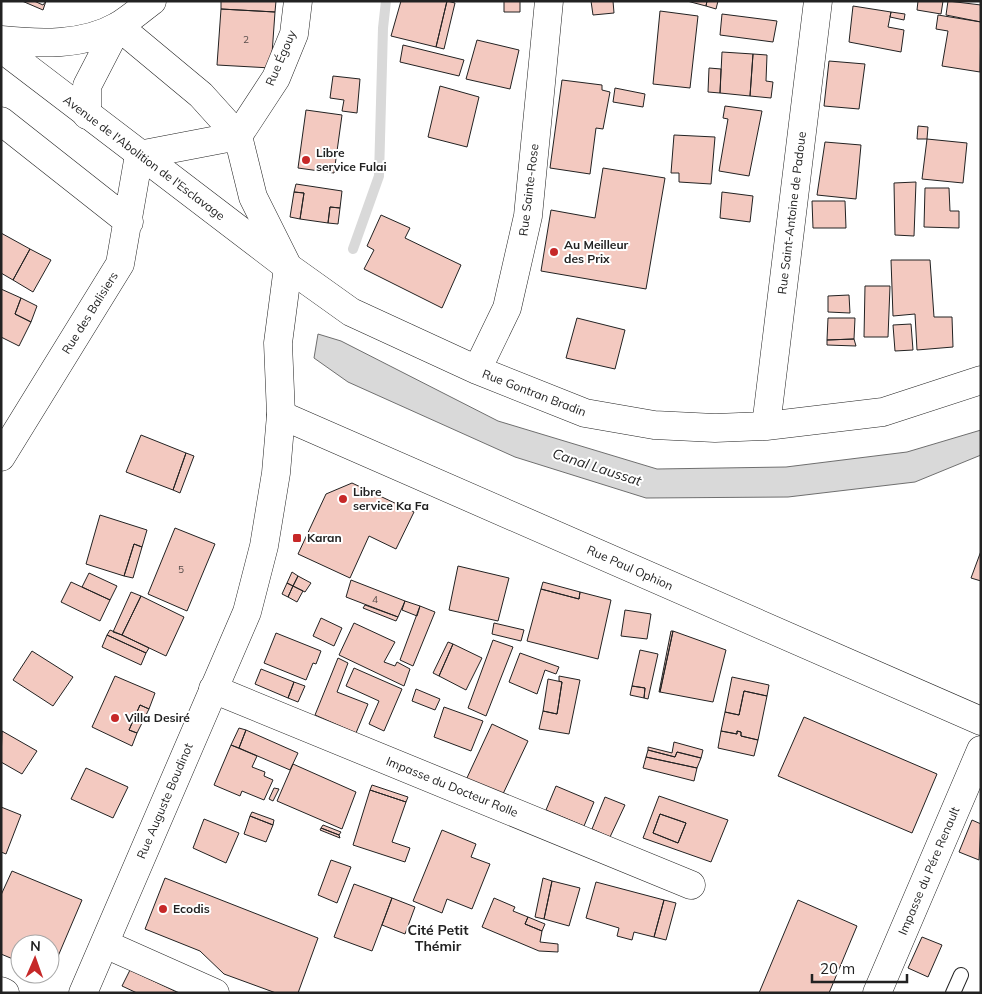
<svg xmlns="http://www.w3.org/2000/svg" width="982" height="994" font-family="Mulish,sans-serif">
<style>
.water{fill:#d9d9d9;stroke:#6f6f6f}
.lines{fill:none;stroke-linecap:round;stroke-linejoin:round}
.stream{stroke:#d9d9d9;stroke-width:10}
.building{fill:#f3c9c0;stroke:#222;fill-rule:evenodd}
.service-casing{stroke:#222;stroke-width:16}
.minor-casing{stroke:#222;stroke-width:29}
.tertiary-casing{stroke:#222;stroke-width:29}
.service{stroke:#fff;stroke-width:14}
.minor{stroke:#fff;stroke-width:28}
.tertiary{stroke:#fff;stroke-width:28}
.poi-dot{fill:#c62828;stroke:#fff;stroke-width:2}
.labels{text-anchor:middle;stroke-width:4;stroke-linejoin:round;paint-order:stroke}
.number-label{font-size:10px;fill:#564c4a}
.street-label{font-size:12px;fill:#222;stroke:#fff}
.poi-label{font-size:12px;font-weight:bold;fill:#222;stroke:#fff;text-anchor:start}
.water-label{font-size:14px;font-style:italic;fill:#222;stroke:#fff}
.neighbourhood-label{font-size:14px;font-weight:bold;fill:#222;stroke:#fff}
</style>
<rect width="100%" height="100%" fill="#fff"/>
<path class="water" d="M318,334l23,7 157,80 159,48 129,-2 121,-15 74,-22v25l-66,27 -127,15 -142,1 -131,-41 -167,-75 -34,-24z"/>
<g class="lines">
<path class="stream" d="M353,249l26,-73 4,-148 3,-27"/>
</g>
<path class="building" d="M22,1h12l9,4 3,-4 -3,9z
M221,1h55l-1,11 -54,-3z
M401,1h46l-11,46 -45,-11z
M447,1l8,2 -11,46 -8,-2z
M504,1h16v11h-16z
M591,1h22l1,12 -21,2z
M687,1h20l-1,5z
M707,1h11l-2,8 -10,-3z
M918,1h25l-2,13 -24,-4z
M948,1l33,4v17l-35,-7z
M853,6l38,6 -3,15 16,3 -3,22 -52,-10z
M221,9l54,3 -4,56 -54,-3z
M660,11l38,5 -8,72 -37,-4z
M891,12l14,2 -1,6 -14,-3z
M722,14l55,7 -4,21 -53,-7z
M938,15l43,7 -1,50 -38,-6 6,-35 -12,-2z
M477,40l42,10 -9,39 -44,-10z
M403,45l61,15 -5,16 -59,-14z
M722,52l31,2 -3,42 -30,-3z
M753,54l14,1 -1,26 7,1 -2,16 -21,-2z
M829,61l36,3 -6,45 -35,-3z
M709,68l12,1 -1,24 -12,-1z
M333,76l27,3 -3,34 -15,-2 2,-11 -14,-2z
M562,80l40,5v5l8,2 -7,37 -7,-1 -6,46 -40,-6z
M440,86l39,11 -12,50 -39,-10z
M615,88l30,6 -2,13 -30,-5z
M725,106l37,5 -13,65 -30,-5 9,-52 -5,-1z
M306,110l36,5 -8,58 -36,-5z
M918,126l10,1 -1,12h-10z
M674,135l41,2 -4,47 -32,-2v-9h-8z
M927,139l40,4 -4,40 -41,-4z
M825,142l36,3 -5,54 -39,-4z
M603,168l62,10 -19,111 -105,-18 10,-61 44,8z
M916,182l-2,54 -19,-1 -1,-52z
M296,184l46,7 -2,17 -10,-1 -2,16 -28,-4 4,-26 -10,-1z
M925,188h24l1,23h9v17l-35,-1z
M294,192l10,1 -4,26 -10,-2z
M722,192l31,4 -3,26 -30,-4z
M812,201h33l1,27h-33z
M330,207l10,1 -2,16 -10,-1z
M381,215l29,13 -5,10 56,27 -19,43 -78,-39 10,-19 -7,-4z
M1,233l29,16 -17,31 -12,-7z
M30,249l21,11 -18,32 -20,-12z
M891,260h39l4,57h18l1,30 -36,3 -2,-36 -22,2z
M865,286h25l-2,51h-24z
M1,289l20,9 -6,16 16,8 -12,24 -18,-9z
M849,295l1,18 -22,-1v-16z
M21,298l16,8 -6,16 -16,-8z
M577,318l48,12 -10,39 -49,-11z
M828,318h27l-1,21 -27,1z
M911,324l2,26 -18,1 -2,-26z
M854,339l2,7 -29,-1v-5z
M141,435l45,18 -13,37 -47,-18z
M186,453l8,3 -14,37 -7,-3z
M352,483l62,29 -18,37 -27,-13 -19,42 -52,-24 28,-60z
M100,515l47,15 -5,17 -8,-3 -10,32 -38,-12z
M175,528l40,16 -28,67 -39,-17z
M134,544l8,3 -9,31 -9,-2z
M981,551v30l-10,-3z
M458,566l51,12 -11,43 -49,-11z
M292,572l6,4 -5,10 -6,-3z
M89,573l28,13 -7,14 -28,-13z
M298,576l13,7 -6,9 -12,-6z
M351,580l54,21 -7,16 -52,-20z
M71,582l39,18 -10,21 -39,-19z
M543,582l37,10 -1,7 -38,-10z
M287,583l6,3 -5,11 -6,-3z
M293,586l10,5 -6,11 -9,-5z
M541,589l38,10 1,-7 31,8 -13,59 -71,-18z
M131,592l10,4 -19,39 -9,-3z
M141,596l43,21 -18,39 -44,-21z
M405,601l15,5 -3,10 -15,-6z
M365,605l33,12 -2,4 -33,-13z
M420,606l15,6 -22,54 -13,-6z
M625,610l26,4 -4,25 -26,-3z
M321,618l21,10 -8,18 -21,-10z
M354,623l41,19 -11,20 11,4 2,-4 13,7 -6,17 -65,-31z
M494,623l30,7 -3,11 -29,-7z
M110,630l12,5 27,13 -3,5 -39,-18z
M671,631h2l-13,61h-1z
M673,631l53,19 -13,52 -53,-10z
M276,633l45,18 -5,13 -3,-1 -7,17 -42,-17z
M107,635l39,18 -5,12 -39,-18z
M493,640l20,7 -27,69 -18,-8z
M448,642l5,2 -14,32 -6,-3z
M453,644l29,14 -16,32 -27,-14z
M640,650l18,4 -10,45 -4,-1 1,-10 -13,-2z
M32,651l41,26 -20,29 -40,-26z
M520,653l39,14 -3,7 -11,-4 -8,24 -28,-12z
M338,658l10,5 -11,29 31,12 -12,29 -41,-18z
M354,668l48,21 -18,42 -15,-7 10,-23 -33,-15z
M261,669l33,13 -6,16 -33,-14z
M115,676l40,17 -6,16 -9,-4 -11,25 8,3 -5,13 -40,-19z
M559,676l21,4 -11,54 -30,-5 4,-18 14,3 5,-32 -3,-1z
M732,677l37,8 -2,11 -23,-5 -5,24 -14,-3z
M548,679l14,3 -5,32 -14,-3z
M294,682l11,4 -7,16 -10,-4z
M632,686l13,2 -1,10 -14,-3z
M416,689l24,10 -5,11 -23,-9z
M744,691l23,5 -9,44 -17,-4v-4l-4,-1v3l-16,-3 4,-19 14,3z
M140,705l9,4 -12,24 -8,-3z
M444,707l39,14 -12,30 -37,-14z
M804,717l133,57 -25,59 -134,-57z
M492,724l36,17 -26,55 -36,-16z
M239,728l7,2 -7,18 -8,-3z
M246,730l52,23 -8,17 -51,-22z
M2,731l35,20 -15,23 -21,-12z
M721,731l16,3v-3l4,1v4l17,4 -4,16 -36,-8z
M674,742l29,8 -2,8 -24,-6 -2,5 -27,-7v-3l24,6z
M231,745l26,11 -5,11 13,5 -1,4 9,4 -9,20 -22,-9 -2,5 -26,-11z
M648,750l27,7 2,-5 24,6 -4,10 -51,-11z
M646,757l51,11 -3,13 -51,-13z
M293,764l63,28 -14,37 -65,-28z
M86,768l42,19 -15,31 -42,-19z
M372,785l36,12 -2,5 -36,-12z
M556,786l38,16 -10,24 -38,-16z
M274,788l5,1 -6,12 -4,-2z
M370,790l36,12 -14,40 18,6 -5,14 -52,-17z
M659,796l69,24 -17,42 -68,-24zM660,814l26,9 -8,20 -25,-10z
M605,797l20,8 -15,32 -18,-8z
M1,807l20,8 -15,39 -5,-2z
M252,812l22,8 -1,5 -23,-9z
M660,814l26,9 -8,20 -25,-10z
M250,816l23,9 -7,17 -22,-8z
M204,819l35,14 -13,30 -33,-15z
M972,820l9,4 -2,36 -20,-8z
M323,825l18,7 -2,3 -18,-7z
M321,828l18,7 1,3 -20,-8z
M442,830l34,14 -5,13 19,7 -18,45 -25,-10 -5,14 -29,-12z
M331,860l20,7 -14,36 -19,-8z
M12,871l70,29 -32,75 -3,-1h3v-30h-30v18l-19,-8v-59z
M165,878l153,60 -20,55h-22l-52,-19 -24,-23 -55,-22z
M543,878l9,3 -8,38 -9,-2z
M552,881l28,7 -11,38 -25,-7z
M596,882l68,18 -10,37 -20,-5 -2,8 -15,-4 2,-8 -33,-10z
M354,884l38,14 -20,53 -38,-14z
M392,898l23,9 -10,27 -23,-9z
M494,898l21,9 -2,4 15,6 -3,7 17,7 -2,11 18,2v8l-19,-1 -57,-24z
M664,900l12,3 -10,37 -12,-3z
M798,900l59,26 -28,67h-70z
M528,917l17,7 -3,7 -17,-7z
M922,937l20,8 -14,32 -20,-9z
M130,970l49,23h-42l-15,-7z"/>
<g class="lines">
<defs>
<path id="service" d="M953,993l8,-18"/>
<path id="minor" d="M298,1l-4,33 -18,44 -38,58 15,61 35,70 63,45 126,58 108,43 69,12 61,3 51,-2 117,-14 98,-32
M118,26l83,69 37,41
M1,40c38,4 82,6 117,-14 12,-7 23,-17 34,-25
M87,115v-29l31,-60
M1,121l128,101
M477,370l30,-62 21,-92 21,-215
M281,415l700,306
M766,426l52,-425
M1,457l119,-193 19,-109 99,-19
M213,689l478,196
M105,944l110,49
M1,991l4,2
M877,993l104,-243"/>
<path id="tertiary" d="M1,48l287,219 -10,76 3,72 -5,58 -12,73 -17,66 -164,381"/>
</defs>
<use href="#service" class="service-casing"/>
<use href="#minor" class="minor-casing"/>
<use href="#tertiary" class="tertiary-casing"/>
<use href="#service" class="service"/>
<use href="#minor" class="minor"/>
<use href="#tertiary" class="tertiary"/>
</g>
<g class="poi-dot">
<circle cx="306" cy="160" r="5"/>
<circle cx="554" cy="252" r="5"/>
<circle cx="343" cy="499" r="5"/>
<rect x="292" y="533" width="10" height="10" rx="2.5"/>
<circle cx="115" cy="718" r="5"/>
<circle cx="163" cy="909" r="5"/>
</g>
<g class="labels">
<g class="number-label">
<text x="246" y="43">2</text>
<text x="181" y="573">5</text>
<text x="375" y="603">4</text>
</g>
<g class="street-label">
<text transform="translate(281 58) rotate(-67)" y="4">Rue Égouy</text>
<text transform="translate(144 158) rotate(37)" y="4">Avenue de l'Abolition de l'Esclavage</text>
<text transform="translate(529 190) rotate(-83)" y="4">Rue Sainte-Rose</text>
<text transform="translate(792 213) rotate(-83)" y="4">Rue Saint-Antoine de Padoue</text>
<text transform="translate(90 313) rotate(-58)" y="4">Rue des Balisiers</text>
<text transform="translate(534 393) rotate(21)" y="4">Rue Gontran Bradin</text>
<text transform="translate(630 568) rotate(24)" y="4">Rue Paul Ophion</text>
<text transform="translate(452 787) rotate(22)" y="4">Impasse du Docteur Rolle</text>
<text transform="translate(165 801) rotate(-67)" y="4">Rue Auguste Boudinot</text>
<text transform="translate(929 871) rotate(-67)" y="4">Impasse du Pére Renault</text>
</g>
<g class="poi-label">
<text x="316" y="157">Libre<tspan x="316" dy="14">service Fulai</tspan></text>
<text x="564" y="249">Au Meilleur<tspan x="564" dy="14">des Prix</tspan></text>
<text x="353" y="496">Libre<tspan x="353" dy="14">service Ka Fa</tspan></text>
<text x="307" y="542">Karan</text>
<text x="125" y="722">Villa Desiré</text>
<text x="173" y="913">Ecodis</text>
</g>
<g class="water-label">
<text transform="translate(597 467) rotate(18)" y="5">Canal Laussat</text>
</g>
<g class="neighbourhood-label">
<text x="438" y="935">Cité Petit<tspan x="438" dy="16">Thémir</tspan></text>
</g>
</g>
<rect width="982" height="994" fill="none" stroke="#222222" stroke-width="5"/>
<g transform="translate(35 959) rotate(2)"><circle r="24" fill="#ffffff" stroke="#a7a7a7"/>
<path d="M0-4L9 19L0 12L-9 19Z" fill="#c62828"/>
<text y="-8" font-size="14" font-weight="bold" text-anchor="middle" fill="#222222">N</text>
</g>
<path d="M812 974v8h95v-8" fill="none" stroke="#222222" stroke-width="2.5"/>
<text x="820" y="974" font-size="15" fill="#222222" stroke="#ffffff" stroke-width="4" paint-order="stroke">20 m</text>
</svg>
